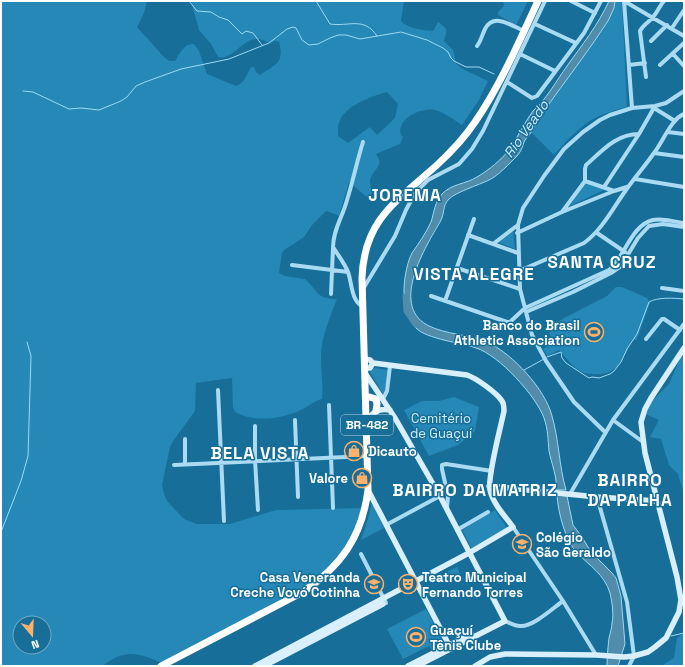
<svg xmlns="http://www.w3.org/2000/svg" width="685" height="667" font-family="'Space Grotesk',sans-serif">
<style>
.green{fill:#2588b6;fill-rule:evenodd}
.water{fill:#518daa;stroke:#9cdaf5}
.lines{fill:none;stroke-linecap:round;stroke-linejoin:round}
.stream{stroke:#9cdaf5;stroke-width:1}
.river{stroke:#518daa;stroke-width:7}
.street{stroke:#aadbf2;stroke-width:4}
.secondary{stroke:#d9f0fc;stroke-width:5.5}
.highway{stroke:#fff;stroke-width:7}
.labels{text-anchor:middle;stroke-width:3;stroke-linejoin:round;paint-order:stroke}
.shield{fill:#166e99;stroke:#b9d4e0;stroke-width:1}
.shield-label{font-size:12px;font-weight:bold;fill:#fff}
.poi-label{font-size:13px;font-weight:bold;fill:#fff;stroke:#166e99;text-anchor:start}
.park-label{font-size:13px;fill:#d1effc;stroke:#166e99}
.water-label{font-size:14px;font-style:italic;fill:#ccecfb;stroke:#166e99}
.district-label{font-size:17px;font-weight:bold;letter-spacing:1px;fill:#fff;stroke:#166e99}
</style>
<rect width="100%" height="100%" fill="#166e99"/>
<path class="green" d="M1,1h146l-3,12 -7,14 26,29 6,5h6c4,-7 9,-18 19,-17l5,7 8,23 29,12c9,-3 11,-12 15,-19h3l2,5 4,3c15,-10 25,-12 19,-33l-3,-1 -7,2c-4,-2 -8,-4 -12,-4 -13,-1 -26,22 -39,18l-7,-13 -12,-14 -8,-29h213l-3,20c7,8 22,9 32,10l5,-9c11,8 9,7 6,19l9,9 3,13 5,5 27,13 -9,19 -17,25c-8,-5 -18,-13 -27,-15 -14,-3 -39,9 -34,25l2,2 -3,7 -24,10c9,12 -3,15 -6,26 0,4 1,9 2,13l-4,5 -19,-16 -10,34 -12,-5 -2,1 -13,13 -8,12 -20,13 -2,3 -3,20 6,3 20,3c13,11 10,20 32,20 -6,15 -12,30 -15,46 -3,17 2,36 0,54 -7,2 -12,6 -19,10 -19,10 -49,14 -68,3l-2,-5 -1,-29 -36,5 -1,28 -21,29 -4,7 -8,38 3,12 3,5 14,15 4,3 11,4h33l46,-14 86,-2 -6,19 -14,27 -29,29 -151,80c-23,-10 -38,-15 -59,3h-102v-82l1,-7 -1,-1zM387,92l11,12 -3,14 -18,17 -7,-8 -22,16 -10,-7c0,-3 0,-7 0,-10 4,-20 32,-29 49,-34zM20,623h24v24h-24z
M503,1h25l-12,24 -18,-10v-3l6,-6z
M615,1h7l5,106c-12,3 -25,7 -36,13 -11,7 -28,24 -37,35l-23,-23 13,-21 56,-77 8,-13 6,-13z
M586,182l18,8 -34,16z
M513,230l2,19 -17,-7z
M616,287h6l25,11 3,5 -13,36 -5,2c-10,19 -14,35 -39,33 -5,0 -10,-1 -14,-4 -9,-5 -13,-13 -20,-20l-12,6 -4,-7c10,-6 9,-10 5,-20l16,-11 43,-22z
M684,349v145l-6,-20 -9,-9 -8,-26 -11,-2 9,-17 -16,-7 9,-12 17,-17z
M374,368l14,2 -3,21 -2,3 -13,-22z
M454,397l25,10 -4,24 -17,14 -29,11 -25,-46 18,-9h17z
M372,503l12,25 -23,12 7,-21z
M495,510l12,18 -35,21 -10,-19z
M457,567l4,10 -12,6 -5,-10z
M426,609l19,36 -13,6 -3,-5 -26,13 -16,-30z
M684,633v33h-23l13,-8 3,-20z"/>
<path class="water" d="M609,1h6l-1,7 -6,13c-20,31 -43,60 -64,90 -5,7 -8,14 -13,21 -1,3 -4,5 -6,8 -3,6 -2,9 -8,16 -7,7 -19,20 -28,24 -10,5 -33,12 -40,19 -7,7 -4,15 -9,23 -14,24 -50,82 -13,103 19,10 42,9 60,17 26,12 58,47 65,74 7,24 7,50 14,74h-10c2,-11 -5,-28 -7,-39 -1,-11 -1,-22 -5,-33 -8,-22 -45,-63 -68,-70 -13,-5 -50,-9 -60,-20 -6,-7 -9,-18 -11,-27 -3,-12 1,-37 7,-48 7,-10 14,-20 19,-31 3,-9 4,-21 11,-28 9,-10 24,-10 35,-17 12,-7 24,-17 32,-27 9,-13 15,-27 24,-39 12,-10 24,-31 34,-45 15,-21 31,-41 42,-65z
M557,495l10,1 6,29 9,12 9,15 21,21 4,5 5,18 4,48 -7,22h-11c0,-9 1,-19 2,-28 1,-5 3,-10 3,-15 2,-9 0,-21 -2,-30 -6,-19 -20,-27 -33,-40 -12,-13 -19,-41 -20,-58z"/>
<g class="lines">
<path class="stream" d="M189,1l8,10 14,1 8,5 9,3 14,14 4,-3 7,2 9,12
M316,1l14,23c19,3 34,-8 47,12
M23,91l10,1 36,17 12,-1 18,2 22,-9 6,-4 9,-11 9,-4 36,-13 48,-10 40,-16 18,-14 6,-2 3,1 6,12 7,5 9,-1 12,-6 8,-3h8l14,4 41,-7 26,8 16,8 5,4 3,6 3,3 12,6h13l15,7
M547,357l14,-5 1,6 4,5 23,15 3,-1 7,1 11,-4 4,-3 7,-9 6,-13 10,-15 12,-32c9,-5 24,-4 35,-3
M524,370l20,-11
M1,532l20,-51 7,-25 3,-100 -4,-14
M671,636l13,-3"/>
<path class="river" d="M406,297l1,14 9,13"/>
<path class="street" d="M571,1l24,12
M624,1l8,107
M624,1l60,35
M535,24l41,19
M672,28l12,-18
M651,41l16,-16
M477,46c4,-5 5,-11 8,-17 9,-17 27,-3 39,2
M520,54l35,17
M673,54l11,12
M629,65l16,-2
M660,65l24,-22
M646,77l-6,-46c3,-6 8,-8 12,-13 5,-4 7,-12 12,-17
M507,82l25,16 5,-2 47,-63 17,-32
M654,108l21,13
M668,132l16,2
M654,153l30,4
M635,179l49,8
M585,181l29,10 13,-4
M604,187l35,-53 16,-28
M562,212l23,-31v-12l1,-4c16,-14 30,-31 53,-31
M517,233l45,-21 52,-21
M597,233l28,19
M468,235l50,18
M493,244l25,-19
M292,265l56,7
M457,268l63,21
M519,271l65,-28c18,-13 29,-35 42,-53 9,-13 19,-24 28,-37 8,-10 18,-35 30,-39
M662,288l22,3
M363,289l32,-53 11,-26 9,-17 13,-13 31,-16 13,-15 11,-18 62,-130
M331,294l2,-46
M431,296l76,26h3l15,-14 84,-38c16,-13 22,-45 44,-50 10,-2 21,2 31,3
M445,301l29,-82
M362,306c-11,-6 -10,-23 -14,-34 -3,-8 -10,-17 -15,-25 0,-17 10,-31 14,-47 6,-19 10,-39 16,-58
M526,312l47,-20 38,-19 10,-7 17,-28 11,-12 14,-2 21,3
M646,339l16,-20h2l16,11
M218,390l6,131
M383,399l4,-8 3,-25
M329,405l4,103
M295,420l3,77
M613,420l30,22
M255,426v34l3,50
M605,432l-31,-30 -28,-41 -14,-26 -12,-46 -2,-64 5,-17 21,-32 20,-27 19,-17 17,-12 10,-5 22,-7 23,-2 11,-3 18,-12
M185,439v25
M174,465l193,-9
M570,494l43,-74 71,-96
M597,497l30,105 7,54 -5,10
M447,508l1,-12 -6,-27v-4l4,-1 46,7
M386,525l54,-29
M513,527l50,74 33,54
M457,530l31,-18
M361,554l25,49
M505,621c5,2 10,5 15,5 13,1 33,-18 43,-25"/>
<path class="secondary" d="M365,359l5,1 3,3 -3,5h-5
M365,373l30,45 45,78 65,125 -88,45
M367,422c5,-10 11,-14 23,-12
M489,486l108,11 60,4
M368,490l83,159
M492,495l15,-7
M255,666l214,-113 44,-26c-8,-11 -20,-23 -23,-37 -3,-12 11,-64 14,-79 0,-4 0,-7 -2,-10 -5,-8 -26,-23 -35,-26l-94,-12
M264,666l119,-62
M408,666l63,-32
M475,666l15,-9 15,-3 91,1 28,2 10,-1 14,-4 7,-5 11,-9 13,-26 2,-12 -4,-23 -32,-124 -4,-31 4,-13 6,-11 33,-50"/>
<path class="highway" d="M366,396l10,3 1,5 -1,7
M161,666l142,-74c38,-26 59,-55 65,-102l-6,-212c2,-59 35,-77 75,-113 14,-13 28,-28 38,-43 25,-36 45,-82 63,-121"/>
</g>
<defs>
<symbol id="stadium-ring" viewBox="-11 -11 22 22"><circle r="9.5" fill="#166e99" stroke="#ffb16b" stroke-width="1.5"/><path d="M0-5a6.5 5 0 1 0 0 10a6.5 5 0 1 0 0-10ZM-3.5-1.8h7v3.6h-7Z" fill="#ffb16b"/></symbol>
<symbol id="shop-ring" viewBox="-11 -11 22 22"><circle r="9.5" fill="#166e99" stroke="#ffb16b" stroke-width="1.5"/><path d="M-5-2.5h2.3a2.7 3.5 0 0 1 5.4 0H5L5.5 6h-11ZM-1.5-2.5h3a1.5 2.3 0 0 0-3 0Z" fill="#ffb16b"/></symbol>
<symbol id="school-ring" viewBox="-11 -11 22 22"><circle r="9.5" fill="#166e99" stroke="#ffb16b" stroke-width="1.5"/><path d="M0-5L7-2L0 1L-7-2ZM-4 1L0 2.5L4 1V4Q0 6-4 4Z" fill="#ffb16b"/></symbol>
<symbol id="theatre-ring" viewBox="-11 -11 22 22"><circle r="9.5" fill="#166e99" stroke="#ffb16b" stroke-width="1.5"/><path d="M-5-5.5Q0-4 5-5.5V0Q5 5 0 6Q-5 5-5 0ZM-3.3-2.5H-1v1.5H-3.3ZM1-2.5H3.3v1.5H1ZM-2.8 1Q0 5.5 2.8 1Z" fill="#ffb16b"/></symbol>
</defs>
<g fill-rule="evenodd">
<use href="#stadium-ring" x="583" y="321" width="22" height="22"/>
<use href="#shop-ring" x="343" y="440" width="22" height="22"/>
<use href="#shop-ring" x="351" y="467" width="22" height="22"/>
<use href="#school-ring" x="511" y="533" width="22" height="22"/>
<use href="#school-ring" x="363" y="573" width="22" height="22"/>
<use href="#theatre-ring" x="397" y="573" width="22" height="22"/>
<use href="#stadium-ring" x="405" y="626" width="22" height="22"/>
</g>
<g class="labels">
<rect class="shield" x="341" y="415" width="52" height="20" rx="3"/>
<g class="shield-label">
<text x="367" y="429">BR-482</text>
</g>
<g class="poi-label">
<text x="580" y="330" text-anchor="end">Banco do Brasil<tspan x="580" dy="15">Athletic Association</tspan></text>
<text x="368" y="456">Dicauto</text>
<text x="348" y="483" text-anchor="end">Valore</text>
<text x="536" y="542">Colégio<tspan x="536" dy="15">São Geraldo</tspan></text>
<text x="360" y="582" text-anchor="end">Casa Veneranda<tspan x="360" dy="15">Creche Vovó Cotinha</tspan></text>
<text x="422" y="582">Teatro Municipal<tspan x="422" dy="15">Fernando Torres</tspan></text>
<text x="430" y="635">Guaçuí<tspan x="430" dy="15">Tênis Clube</tspan></text>
</g>
<g class="park-label">
<text x="441" y="423">Cemitério<tspan x="441" dy="15">de Guaçuí</tspan></text>
</g>
<g class="water-label">
<text transform="translate(526 129) rotate(-55)" y="5">Rio Veado</text>
</g>
<g class="district-label">
<text x="405" y="201">JOREMA</text>
<text x="602" y="268">SANTA CRUZ</text>
<text x="474" y="280">VISTA ALEGRE</text>
<text x="260" y="459">BELA VISTA</text>
<text x="630" y="486">BAIRRO<tspan x="630" dy="20">DA PALHA</tspan></text>
<text x="475" y="496">BAIRRO DA MATRIZ</text>
</g>
</g>
<rect width="685" height="667" fill="none" stroke="#ffffff" stroke-width="4"/>
<g transform="translate(32 635) rotate(161)"><circle r="19" fill="#166e99" stroke="#73a8c2"/>
<path d="M0-3L7 15L0 10L-7 15Z" fill="#ffb16b"/>
<text y="-6" font-size="11" font-weight="bold" text-anchor="middle" fill="#ffffff">N</text>
</g>
</svg>
